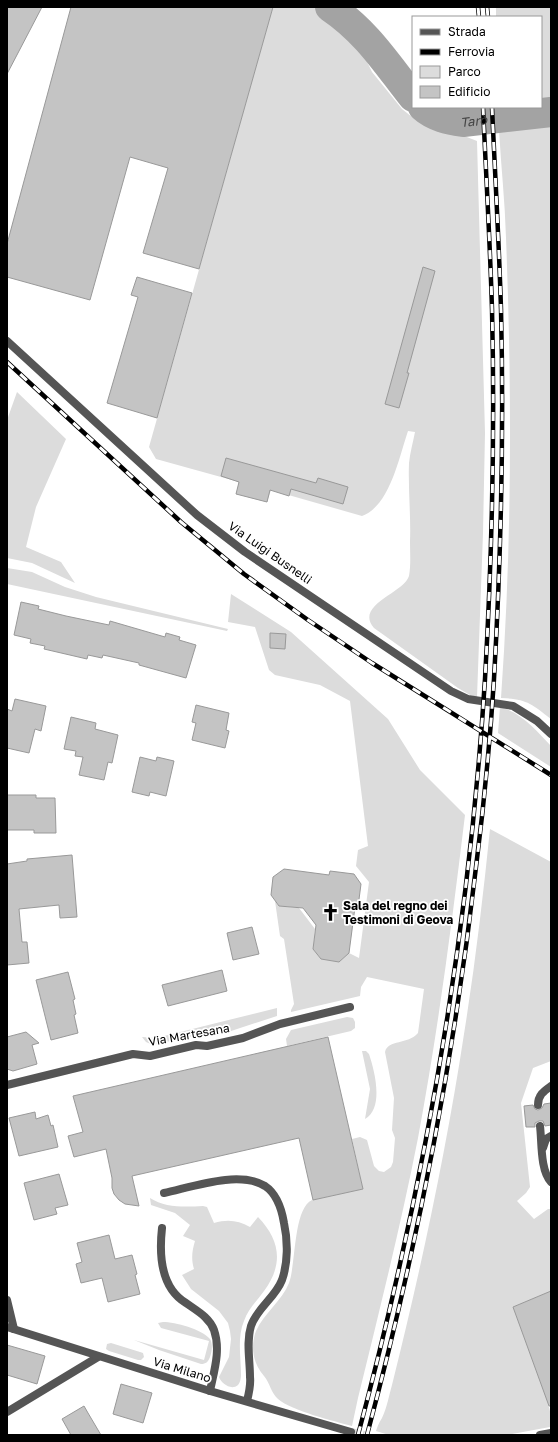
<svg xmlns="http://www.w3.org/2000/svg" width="558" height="1442" font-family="'Golos Text',sans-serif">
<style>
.green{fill:#dcdcdc}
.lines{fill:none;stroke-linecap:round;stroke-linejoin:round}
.river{stroke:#a3a3a3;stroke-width:30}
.building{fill:#c4c4c4;stroke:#999}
.tertiary-tunnel{stroke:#d9d9d9;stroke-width:8;stroke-dasharray:8 4;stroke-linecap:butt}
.service{stroke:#555;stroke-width:8}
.minor{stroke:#555;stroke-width:8}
.tertiary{stroke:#555;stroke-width:8}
.rail-casing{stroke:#000;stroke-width:4.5}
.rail{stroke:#fff;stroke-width:3;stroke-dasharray:9;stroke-linecap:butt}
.labels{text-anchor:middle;stroke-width:3.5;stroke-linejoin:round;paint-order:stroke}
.street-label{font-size:12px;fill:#000;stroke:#fff}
.poi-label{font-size:12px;font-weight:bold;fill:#000;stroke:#fff;text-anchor:start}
.water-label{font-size:13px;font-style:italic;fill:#444;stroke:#fff}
</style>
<rect width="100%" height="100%" fill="#fff"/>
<path class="green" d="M273,7h40l9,6 26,18 7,6 17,35 30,37 10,8 14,7 23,6 28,11 8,292 -2,100 -6,164 -7,-2 -12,-7 -84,-60c-20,-23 30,-35 35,-52 2,-11 1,-23 1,-34 1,-26 -2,-53 -1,-79 1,-10 4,-21 6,-31l-7,-1c-9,26 -18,75 -46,85l-91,-26 -4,12 -31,-8 3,-12 -83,-23 -7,-12z
M496,7h55v97l-10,2v-89h-45z
M551,122v597c-20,-16 -25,-20 -50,-21 11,-153 11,-307 5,-460 -1,-36 -5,-72 -7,-108l31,-7z
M17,392l49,47 -30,68 -10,40 35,15 14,21 -43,-20 -25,-5v-138z
M7,568l25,4 33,15 31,10 132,32 -1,2 -220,-47z
M231,594l60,38 97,87 32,51 45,45c-13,108 -27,216 -47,323 -17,87 -39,174 -60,260l-6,28c-18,-5 -60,-15 -74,-27 -7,-6 -8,-16 -14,-23 -11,-13 -14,-29 -8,-45 8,-18 26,-30 33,-48 7,-18 4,-74 23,-83 5,-2 10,-2 15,-3 12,-3 24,-6 36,-8l-11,-50 8,-2 7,3 7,26 5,5 5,1 7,-5 2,-5 2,-24 -3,-8 2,-32 -9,-46c3,-13 23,-7 33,-19l6,-44 -57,-12 -6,10 -1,9 -69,16v-2l3,-6 -10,-65 -4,-3 -5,-35 4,5 20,2 16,21 -2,20 8,10 18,3 10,-9 10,5 10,-76 -13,-16 2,-16 10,-4 -18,-145 -30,-16 -45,-10 -6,-5 -14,-43 -27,-5z
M500,707c21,5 37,24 51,39v21l-53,-34z
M490,829l61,33v199l-18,7 -12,35 9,84 -4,6 -9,8 17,18 14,-10h3v82l-38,16 34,92c2,9 6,19 3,28l-44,8h-117l-13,-4c2,-6 3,-8 6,-13 5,-10 7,-23 10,-33 29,-116 54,-233 72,-351 11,-68 19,-137 26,-205z
M277,1008v8l-55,18 -10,1 -10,-1 -49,11 -7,-3 -4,-5 14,1z
M347,1017l6,1 2,4v6l-4,3 -64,15 -1,-7 5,-9z
M362,1051h4l3,3c6,18 15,54 -4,65l5,-30z
M150,1198c15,10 35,9 53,8l4,1 7,16c13,-4 24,-3 36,4l8,-10c22,23 26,47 6,74 -7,10 -16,18 -20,30 -7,16 -3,37 -3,54 0,3 -1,8 -3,10 -7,6 -17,-2 -19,-8l10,-20 2,-18 -1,-8 -2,-8 -9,-12 -28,-22 -9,-14 12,-6c-3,-10 -2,-18 1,-28l-12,-5 7,-11 -15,-12 -24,-8z
M163,1322c12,0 39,7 47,17 3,5 2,13 0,18 -2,5 -4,7 -9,7l-42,-14 -25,-10 70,20 5,-19 -48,-13 -3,-5z
M111,1343l29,9 3,1 1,4 -3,3h-3l-29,-9 -3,-2 1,-5z"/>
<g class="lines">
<g class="river">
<path d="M330,7c37,25 56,56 83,90"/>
<path id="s1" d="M423,107c11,10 26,13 40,15l88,-10"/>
</g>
</g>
<path class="building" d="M7,7h35l-35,67z
M71,7h202l-74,262 -56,-16 25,-85 -38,-11 -40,143 -83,-23v-33z
M423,267l12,4 -28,102h2l-10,35 -14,-4z
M137,277l55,16 -35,125 -50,-15 31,-106 -7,-2z
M226,458l90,25 2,-5 30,9 -5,17 -52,-15 -2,7 -19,-6 -3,12 -31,-8 3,-12 -18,-6z
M21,602l18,4 -1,3 28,7 43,9 1,-4 55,16 1,-4 14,4 -1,3 17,5 -10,33 -47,-13v-2l-36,-8 -1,3 -14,-3 -1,4 -43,-10 1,-3 -15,-3 1,-4 -17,-4z
M270,633l16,1 -1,15 -15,-1z
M15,699l31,7 -5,25 -6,-2 -6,24 -22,-5v-39l5,2z
M196,705l33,8 -3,17 3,1 -4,17 -33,-8 4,-17 -4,-1z
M71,717l25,6 -1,6 23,6 -6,28 -4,-1 -4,18 -25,-5 4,-18 -8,-1 1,-5 -12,-2z
M140,757l16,4 1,-4 17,4 -8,35 -16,-4 -1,4 -17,-4z
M7,795h29v3h19l1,35h-22v-3h-27z
M72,855l5,62 -17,1 -1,-13 -40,4 3,33h5l2,21 -22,2v-101l20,-3v-2z
M284,869l45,6 1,-4 24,3 7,10 -3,23h-3l-6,46 -10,9 -18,-3 -8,-10 3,-24 -13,-17 -24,-2 -8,-11 2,-18z
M252,927l7,27 -26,6 -6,-27z
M222,970l5,21 -59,15 -6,-21z
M68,972l7,27 -2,1 3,14 -2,1 4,18 -27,7 -15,-60z
M26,1032l13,11 -7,2 5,19 -24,7 -6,-2v-32z
M328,1037l35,152 -50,11 -14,-62 -167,38 7,30 -14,-2 -6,-4 -5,-6 -2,-6v-10l-6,-29 -32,8 -6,-21 15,-4 -10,-36z
M551,1103v22l-6,1 -2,-5h-4l-4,2v4h-9l-2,-21 9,-1 2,4 3,1 4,-2 2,-4z
M35,1112l1,7 12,-4 3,11 2,-1 5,22 -39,9 -10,-38z
M59,1174l9,31 -13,3 2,6 -23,6 -10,-37z
M109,1235l6,24 17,-4 5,19 -2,1 5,19 -32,8 -6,-24 -21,5 -5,-19 6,-2 -5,-19z
M551,1291v115h-2l-36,-99z
M7,1345l38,11 -8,28 -30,-9z
M121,1384l31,9 -9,30 -30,-9z
M84,1406l4,7 13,22h-30l-9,-16z"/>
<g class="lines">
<path class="tertiary-tunnel" d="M351,1432l13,3"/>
<path class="service" d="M538,1105c0,-10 6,-14 13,-19
M540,1126c2,16 0,44 11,56
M543,1148l3,-9 5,-3
M164,1193c28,-6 75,-23 101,-7 12,8 17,25 19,37 4,18 4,40 -2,57 -7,18 -25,28 -31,46 -5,16 -1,34 -1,51 1,8 -1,16 -3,24
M162,1228c-3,27 -1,60 24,75 11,8 23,14 28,27 7,20 0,41 -4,61"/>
<path class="minor" d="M7,341l190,174 48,37 206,139 17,8 45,7 24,15 14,13
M7,1085l126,-31 17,2 46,-11 11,1 36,-8 37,-14 70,-17
M7,1300l7,29
M7,1412l91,-55"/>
<path class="tertiary" d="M7,1327l203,64 141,41
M540,1435l11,-2"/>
<defs>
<path id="rail" d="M478,7l1,10
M487,7l1,10
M7,362l174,160 63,52 64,46 64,43 179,112
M358,1435c66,-247 111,-500 127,-756 7,-123 10,-247 7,-370 -2,-67 -6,-135 -9,-202
M367,1435c50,-187 87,-376 109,-568 8,-63 14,-125 18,-188 7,-123 10,-247 7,-370 -2,-67 -6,-135 -9,-202"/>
</defs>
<use href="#rail" class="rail-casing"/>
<use href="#rail" class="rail"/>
</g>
<defs>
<symbol id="church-bare" viewBox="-9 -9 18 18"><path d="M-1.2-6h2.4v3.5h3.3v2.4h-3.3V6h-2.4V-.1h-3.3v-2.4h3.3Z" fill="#000" stroke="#fff" stroke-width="2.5" paint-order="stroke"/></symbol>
</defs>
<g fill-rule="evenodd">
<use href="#church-bare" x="318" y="900" width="25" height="25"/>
</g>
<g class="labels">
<g class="street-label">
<text transform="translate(270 553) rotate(35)" y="4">Via Luigi Busnelli</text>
<text transform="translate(189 1035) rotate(-10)" y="4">Via Martesana</text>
<text transform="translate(182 1370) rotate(17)" y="4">Via Milano</text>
</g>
<g class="poi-label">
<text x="343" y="910">Sala del regno dei<tspan x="343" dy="14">Testimoni di Geova</tspan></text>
</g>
<g class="water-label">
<text dy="5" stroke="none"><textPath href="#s1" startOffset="54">Tarò</textPath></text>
</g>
</g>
<rect width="558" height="1442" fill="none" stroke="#000000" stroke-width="16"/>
<rect x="412" y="16" width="130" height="92" fill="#ffffff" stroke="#999999"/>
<rect x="420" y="29" width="20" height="6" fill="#555555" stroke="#999999"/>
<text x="448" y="36" font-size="12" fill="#000000">Strada</text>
<rect x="420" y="49" width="20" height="6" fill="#000000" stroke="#999999"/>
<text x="448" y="56" font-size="12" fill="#000000">Ferrovia</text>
<rect x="420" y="66" width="20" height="12" fill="#dcdcdc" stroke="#999999"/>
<text x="448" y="76" font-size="12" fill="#000000">Parco</text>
<rect x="420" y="86" width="20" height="12" fill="#c4c4c4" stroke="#999999"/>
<text x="448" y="96" font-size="12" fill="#000000">Edificio</text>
</svg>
